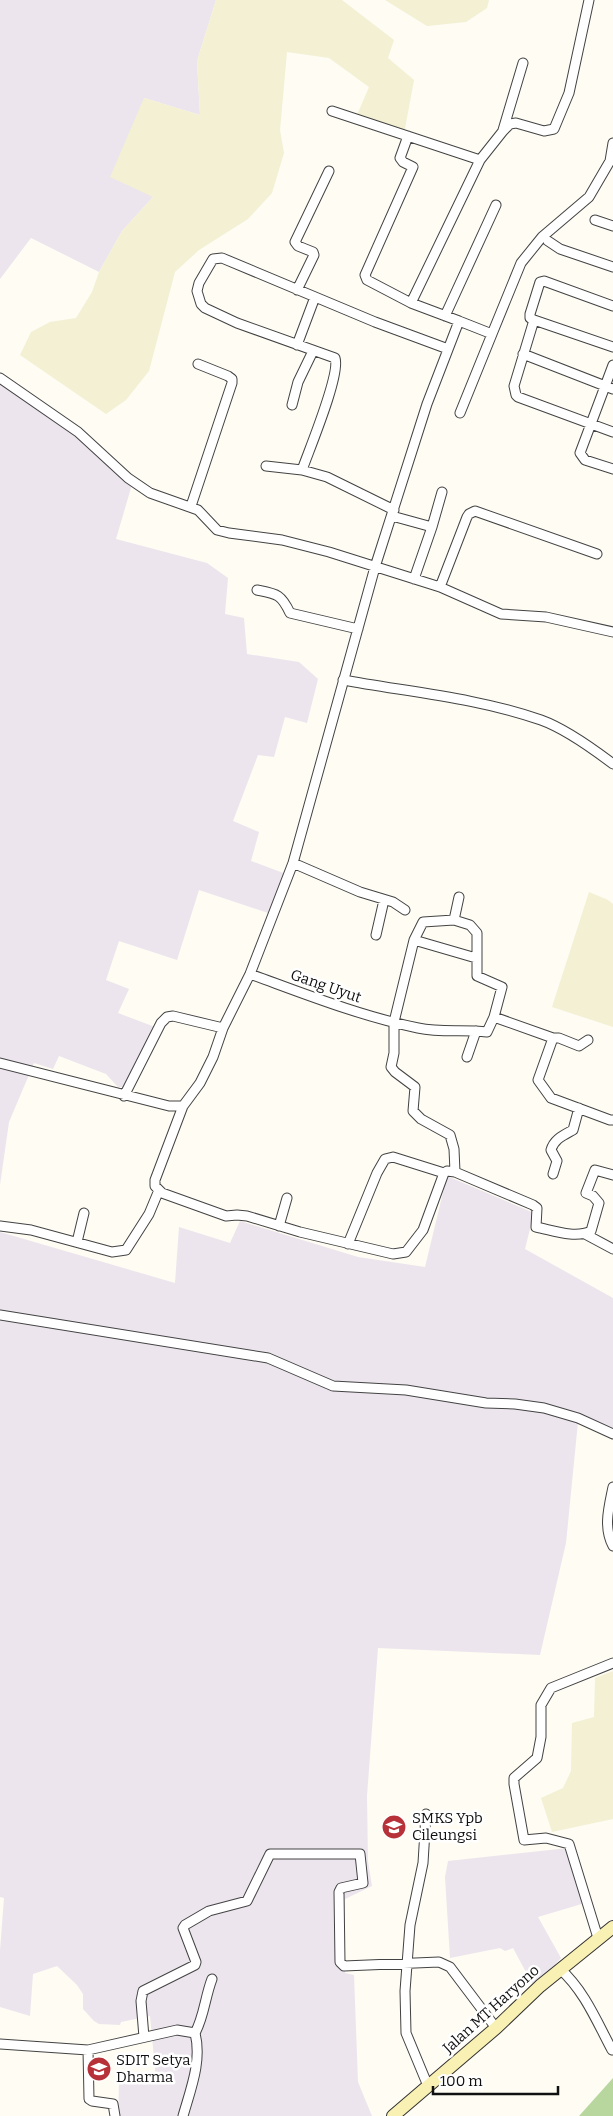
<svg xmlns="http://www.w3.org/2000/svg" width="613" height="2116" font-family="Bitter,serif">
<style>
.industrial{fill:#ece5ed}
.farmland{fill:#f3f0d4}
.forest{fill:#b8d79f}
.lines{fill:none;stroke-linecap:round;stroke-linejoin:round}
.minor-casing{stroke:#434343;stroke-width:11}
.secondary-casing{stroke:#323232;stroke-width:14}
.minor{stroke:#fff;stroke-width:9}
.secondary{stroke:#f9f1b3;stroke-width:12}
.labels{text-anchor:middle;stroke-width:5;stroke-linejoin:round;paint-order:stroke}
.street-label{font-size:15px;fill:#101010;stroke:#fff}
.poi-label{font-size:15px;fill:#101010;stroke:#fff;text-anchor:start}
</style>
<rect width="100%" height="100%" fill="#fefcf3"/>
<path class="industrial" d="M0,0h216l-19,61 3,54 -56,-17 9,99 -31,34 -23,41 -68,-34 -31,41z
M0,379l20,11 79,54 34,37 -17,58 91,24 21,15 -3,36 19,4 3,36 52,8 19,17 -11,44 -22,-6 -11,40 -16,-2 -25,66 26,11 -8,29 35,13 -15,40 -72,-24 -22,70 -58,-19 -13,39 23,9 -11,24 37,14 -27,60h-10l-12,-13 -47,-18 -6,13 -19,-6 -25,59 -9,63z
M447,1176l87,37 -9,36 88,49v141l-35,-17 -12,121 -26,112 -162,-7 -11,148 1,65 4,25 -27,13v74l9,2 4,107 14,34h-254l1,-34 37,-3 -6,-63 -29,6 -1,3 -21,-1 -5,-3 -11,-12v-15l-6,-9 -20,-19 -24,8 -3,42 -30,-9v-57l4,-52 -4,-1v-665l175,51 4,-56 51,16 10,-22 118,36 67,10z
M568,1848l17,55 -47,14 23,41 -27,29 -21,-39 -8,3 -5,-3 -50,10 -5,-81 3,-16z"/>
<path class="farmland" d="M216,0h126l52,40 -6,18 26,22 -10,54 -47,-19 12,-28 -40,-29 -42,-6 -7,78 4,23 -12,40 -24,26 -49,31 -24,22 -26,99 -23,29 -20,14 -86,-59 11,-23 19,-10 26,-4 16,-26 7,-20 23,-41 31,-34 -43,-20 34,-79 56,17 -3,-54z
M385,0h104l-2,8 -21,14 -39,4z
M589,892l19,8 5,4v123l-61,-20z
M613,1671v148l-61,13 -11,-34 22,-10 8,-17 1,-48 22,-6 1,-39z"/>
<path class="forest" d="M613,2078v38h-34z"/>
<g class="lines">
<defs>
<path id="minor" d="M332,111l148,49
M503,130l20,-67
M595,220l18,6
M548,241l12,8 53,18
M297,290l17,-35 -1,-3 -15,-6 -3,-4 34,-71
M411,303l69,-143 23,-29 7,-7 6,-1 28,8 10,-2 15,-36 20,-93
M613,306l-69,-25 -4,1 -10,32v4l4,2 -20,66 2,9 2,2 95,35
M445,316l51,-111
M534,320l79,27
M459,321l33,13 29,-71 21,-26 47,-40 21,-36 3,-18
M297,345l18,-48
M523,354l90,35
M613,365l-33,88 5,7 28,9
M0,378l78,54 50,46 22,15 48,17 19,20 12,3 53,7 47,12 111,35 61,27 45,3 67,15
M292,405l6,-23 15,-31
M460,413l32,-79
M266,466l36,4 25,7 67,33
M302,470c7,-20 39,-96 33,-112l-98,-35 -32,-15 -4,-4 -4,-13 2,-8 14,-24 9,-1 153,64 73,27
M191,506l41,-123v-4l-4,-3 -30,-12
M392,516l40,11 10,-35
M414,579l18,-52
M440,587l27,-70 2,-3 6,-3 122,43
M257,590c20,4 24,4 33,23l68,16
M343,680c66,12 135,18 198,40 25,9 51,28 72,44
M293,863l67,29 33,10 12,8
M376,935l8,-35
M414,940l9,-18 31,-2
M250,974c55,20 110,42 168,54 24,5 46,1 69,4l7,-15 8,-30 -25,-11v-43l-7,-8 -16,-5 5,-23
M494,1017l59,21 -15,42 13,18 59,22h3
M553,1038h6l20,8 9,-6
M467,1057l9,-26
M0,1063l169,43h14l17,-23 13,-26 10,-29 27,-54 43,-111 82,-296 52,-163 32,-83 -48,-18 -44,-23 -2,-5 48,-108 -10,-5 -3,-4 8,-22
M124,1096l37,-73 6,-6 6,-1 50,12
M183,1106l-28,74v6l7,7 64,23 11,-1 10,1 53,16 93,22 13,-2 17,-22 21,-57 3,-2 8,1 78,33 4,3 -1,19c16,3 39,12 55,4l8,-28 -6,-7 -7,-3 9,-23 18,5
M455,1172l-1,-23 -4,-14 -29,-16 -8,-8 2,-24 -20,-15 -4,-5 3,-14v-31l20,-82 62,18
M553,1174l4,-13 -6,-11c3,-11 13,-15 22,-20l6,-22
M0,1226l31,4 81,22 14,-2 23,-36 10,-24
M279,1226l8,-28
M585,1234l28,15
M77,1242l7,-29
M348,1244l29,-71 8,-14 8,-2 51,16
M0,1315l268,43 65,28 73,4 80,13 29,1 29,4 34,10 35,16
M613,1487c-4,20 -10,40 0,59
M426,1814l-3,49 -13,62 -5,66 1,42 22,53
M598,1938l-29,-94 -23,-6 -22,2 -10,-56v-6l23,-20 4,-21v-32l10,-17 62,-25
M560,1969c24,21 37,53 52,81
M195,2033c9,-16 10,-36 17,-54
M144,2037l-3,-36 2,-10 52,-26 1,-3 -13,-34 2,-3 24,-14 38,-10 23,-47h90l3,29 -22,5 -2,4 1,70 4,4 95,-4 11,5 46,61
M0,2044l88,6 89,-20 18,3c7,28 -4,55 -12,83
M88,2050l1,49 3,2 21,3 2,12"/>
<path id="secondary" d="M393,2116l103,-88 44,-42 73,-59"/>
</defs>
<use href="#minor" class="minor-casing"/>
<use href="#secondary" class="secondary-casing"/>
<use href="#minor" class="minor"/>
<use href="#secondary" class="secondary"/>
</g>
<defs>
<symbol id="school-disc" viewBox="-11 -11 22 22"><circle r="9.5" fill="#b63138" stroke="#fff"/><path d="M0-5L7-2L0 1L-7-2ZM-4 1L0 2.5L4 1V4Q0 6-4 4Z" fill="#fff"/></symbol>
</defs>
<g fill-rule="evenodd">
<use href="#school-disc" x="380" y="1813" width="28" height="28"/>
<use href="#school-disc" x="85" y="2055" width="28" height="28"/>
</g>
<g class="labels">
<g class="street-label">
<text transform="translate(326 986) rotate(19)" y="5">Gang Uyut</text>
<text transform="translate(491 2009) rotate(-42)" y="5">Jalan MT Haryono</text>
</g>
<g class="poi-label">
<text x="412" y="1823">SMKS Ypb<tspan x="412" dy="17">Cileungsi</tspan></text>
<text x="116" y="2065">SDIT Setya<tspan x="116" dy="17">Dharma</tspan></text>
</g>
</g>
<path d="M433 2086v8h125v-8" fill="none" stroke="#101010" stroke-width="2.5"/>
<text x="440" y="2086" font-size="15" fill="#101010" stroke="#ffffff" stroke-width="4" paint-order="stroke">100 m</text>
</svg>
